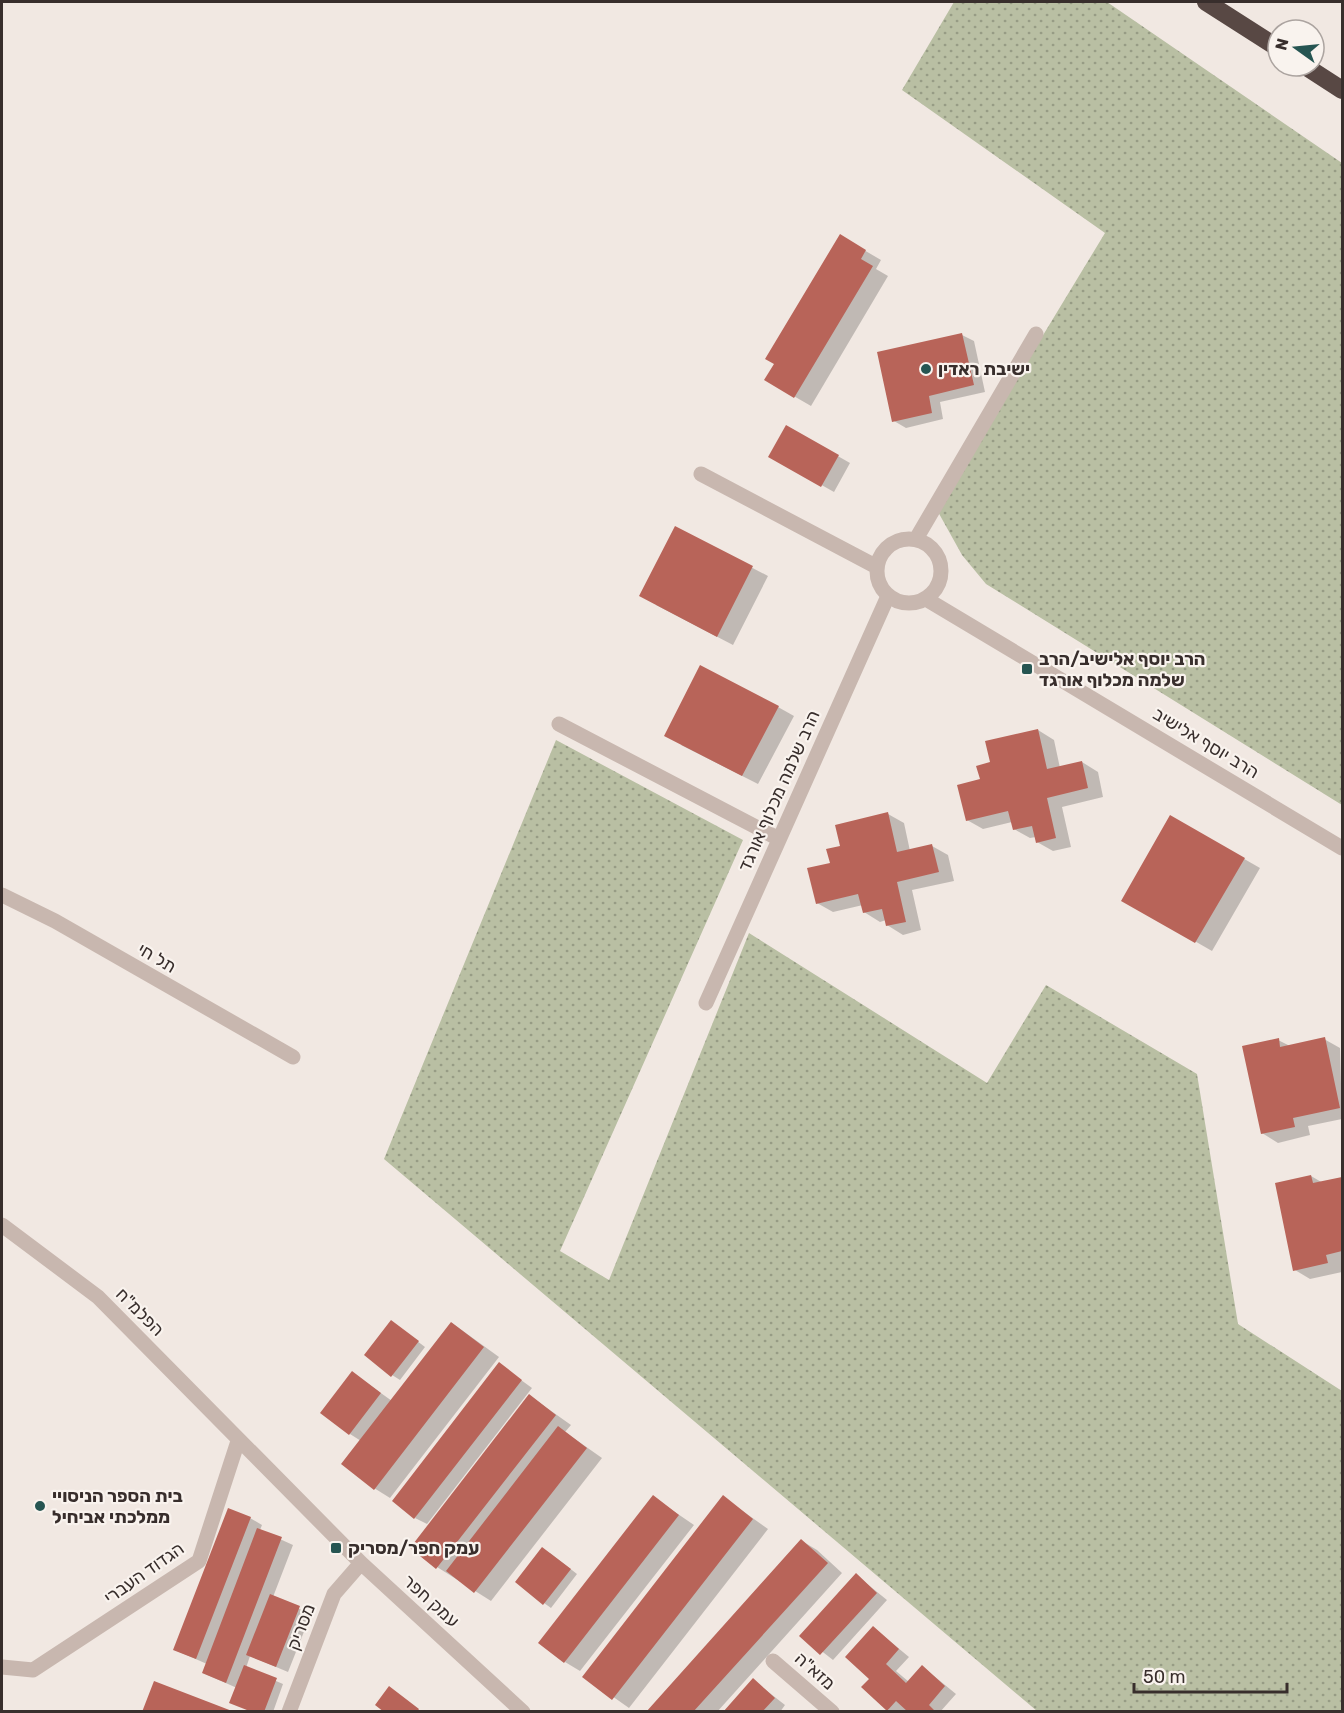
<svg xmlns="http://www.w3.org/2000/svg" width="1344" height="1713" font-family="Rubik,Heebo,sans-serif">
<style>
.grass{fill:url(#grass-dots)}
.shadow{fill:#0003}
.building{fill:#b86459}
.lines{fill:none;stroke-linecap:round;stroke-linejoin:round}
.street{stroke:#c8b7af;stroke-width:15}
.highway{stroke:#584844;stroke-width:18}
.poi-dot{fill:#265552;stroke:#f9f3ee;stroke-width:2}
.labels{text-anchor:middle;stroke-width:4.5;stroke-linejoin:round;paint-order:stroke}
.poi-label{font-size:18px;font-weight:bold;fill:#382e2c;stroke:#f9f3ee;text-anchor:start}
.street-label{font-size:18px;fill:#382e2c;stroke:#f9f3ee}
</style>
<defs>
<pattern id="grass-dots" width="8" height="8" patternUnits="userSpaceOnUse" patternTransform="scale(1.5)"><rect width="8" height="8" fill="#b9bfa3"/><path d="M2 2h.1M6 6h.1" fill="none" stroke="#979c85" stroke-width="1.8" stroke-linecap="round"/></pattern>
</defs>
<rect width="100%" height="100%" fill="#f1e8e2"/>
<path class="grass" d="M954,2h153l235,161v642l-356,-221 -24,-29 -25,-45 168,-277 -203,-143z
M556,740l187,100 -183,411 49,29 140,-347 238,150 59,-98 151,89 41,250 104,67v320h-305l-653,-552z"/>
<path class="shadow" d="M840,236l41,24 -5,9 12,7 -77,130 -45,-26z
M962,335l12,6 11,51 -45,10 3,17 -37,9 -12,-7z
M787,427l63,36 -16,29 -64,-36z
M676,528l92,48 -35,69 -77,-40z
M778,707l16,9 -36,68 -77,-39z
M1038,730l16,10 6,28 22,-6 16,10 5,25 -41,10 9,40 -18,4 -16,-9 -1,-5 -6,1 -16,-9 -2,-7 -29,7 -16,-9 15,-40 10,-17z
M888,814l16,9 6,28 22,-5 16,9 6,26 -42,9 9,40 -18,5 -16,-10 -1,-5 -6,2 -16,-10 -1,-7 -30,7 -16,-9 15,-39 10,-17z
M1171,817l89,51 -48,83 -89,-51z
M1324,1039l16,9 2,71 -34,7 2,9 -32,8 -16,-10 16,-93 12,6z
M1311,1176l12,7 19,-4v93l-32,7 -15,-9z
M392,1322l33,25 -25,33 -8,-5z
M452,1323l47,34 -109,141 -16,-10 -13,-47 -11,-7 3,-61 39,28z
M499,1364l33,24 -105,136 -12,-6z
M530,1396l41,29 -6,7 37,26 -111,143 -54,-34 -25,-19z
M653,1497l41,28 -114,146 -15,-9z
M723,1497l45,32 -139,179 -44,-31z
M250,1518l12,7 -2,5 33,15 -20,52 38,17 -23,58 -38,-16 -4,12 37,16 -10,28h-21l-15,-24 -34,-15 4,-9 -32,-14z
M802,1541l15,9 25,23 -125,139h-69z
M550,1553l27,21 -26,34 -7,-5z
M856,1575l31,25 -54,60 -32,-25z
M874,1628l35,29 -13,14 13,11 14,-15 33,27 -16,18h-30l-3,-3 -3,3h-13l-28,-25 8,-9z
M753,1680l32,25 -5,7h-55z"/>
<path class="building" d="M840,234l26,16 -5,9 12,7 -79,132 -30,-18 10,-16 -9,-5z
M962,333l12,52 -45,11 3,17 -40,9 -15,-70z
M786,425l53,30 -18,32 -53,-30z
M675,526l78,40 -36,71 -78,-41z
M700,665l79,41 -37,70 -78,-40z
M1038,729l9,40 35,-8 6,27 -41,10 9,40 -20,5 -4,-17 -19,4 -5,-19 -42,10 -9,-36 23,-6 -4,-13 14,-4 -5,-21z
M888,812l9,40 35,-8 7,28 -42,10 9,40 -20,4 -4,-17 -19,4 -5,-19 -42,10 -9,-36 23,-5 -4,-14 14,-3 -5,-21z
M1170,815l75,43 -50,85 -74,-42z
M1325,1037l15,71 -47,10 2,9 -34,7 -19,-88 37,-8 1,9z
M1311,1175l2,8 29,-6v74l-16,4 2,8 -35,8 -18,-88z
M391,1320l28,21 -28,36 -27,-22z
M451,1322l33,25 -110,143 -33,-26z
M499,1362l23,18 -108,139 -22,-18z
M352,1371l29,22 -32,42 -29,-22z
M529,1394l27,21 -120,154 -26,-21z
M558,1426l29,22 -113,145 -28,-22z
M653,1495l26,20 -115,148 -26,-20z
M723,1495l30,24 -141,181 -30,-23z
M228,1508l23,9 -55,142 -23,-9z
M257,1528l25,9 -56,146 -24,-10z
M801,1539l27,24 -135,149h-47z
M542,1547l29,22 -28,36 -28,-23z
M856,1573l21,20 -57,62 -21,-19z
M270,1594l30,12 -24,61 -30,-12z
M873,1626l26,23 -13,15 20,19 16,-18 23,21 -16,19 7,7h-28l-12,-11 -9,10 -26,-24 8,-8 -24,-22z
M244,1665l33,13 -13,34h-12l-23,-9z
M753,1678l22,20 -13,14h-39z
M154,1681l78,30v1h-90z
M389,1686l30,23 -2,3h-33l-9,-7z"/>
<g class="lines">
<path class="street" d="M701,474l176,93
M877 571a32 32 0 1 1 64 0a32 32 0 1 1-64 0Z
M916,539l120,-205
M926,599l416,249
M559,724l220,115
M2,895l53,26 238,136
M706,1003l182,-407
M2,1225l96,72 263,266 162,149
M773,1661l59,51
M2,1667l31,3 166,-109 39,-120
M289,1712l45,-118 27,-31"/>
<path class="highway" d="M1206,2l72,46
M1305,66l37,24"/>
</g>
<g class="poi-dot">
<circle cx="926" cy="369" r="6"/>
<rect x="1021" y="663" width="12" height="12" rx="3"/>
<circle cx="40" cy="1506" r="6"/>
<rect x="330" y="1542" width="12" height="12" rx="3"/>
</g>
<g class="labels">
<g class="poi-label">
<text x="938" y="375">ישיבת ראדין</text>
<text x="1039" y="665">הרב יוסף אלישיב/הרב<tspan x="1039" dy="21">שלמה מכלוף אורגד</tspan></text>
<text x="52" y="1502">בית הספר הניסויי<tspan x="52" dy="21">ממלכתי אביחיל</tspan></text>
<text x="348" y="1554">עמק חפר/מסריק</text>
</g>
<g class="street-label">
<text transform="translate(1206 743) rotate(31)" y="6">הרב יוסף אלישיב</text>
<text transform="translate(779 791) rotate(-66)" y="6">הרב שלמה מכלוף אורגד</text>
<text transform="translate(157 958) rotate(30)" y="6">תל חי</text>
<text transform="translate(140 1312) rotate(45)" y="6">הפלמ"ח</text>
<text transform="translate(144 1573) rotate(-35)" y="6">הגדוד העברי</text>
<text transform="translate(431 1601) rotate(42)" y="6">עמק חפר</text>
<text transform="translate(301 1627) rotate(-69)" y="6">מסריק</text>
<text transform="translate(815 1671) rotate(41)" y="6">מזא"ה</text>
</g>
</g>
<rect width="1344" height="1713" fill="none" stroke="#382e2c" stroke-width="6"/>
<g transform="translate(1296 48) rotate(285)"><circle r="28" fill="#f9f3ee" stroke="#aca4a0" stroke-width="1.5"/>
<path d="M0-4.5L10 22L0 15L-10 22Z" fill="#265552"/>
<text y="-9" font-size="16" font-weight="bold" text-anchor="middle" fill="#382e2c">N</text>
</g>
<path d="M1134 1683v9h153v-9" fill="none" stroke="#382e2c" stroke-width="3"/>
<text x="1143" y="1683" font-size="18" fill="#382e2c" stroke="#f9f3ee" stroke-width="4.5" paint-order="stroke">50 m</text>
</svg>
